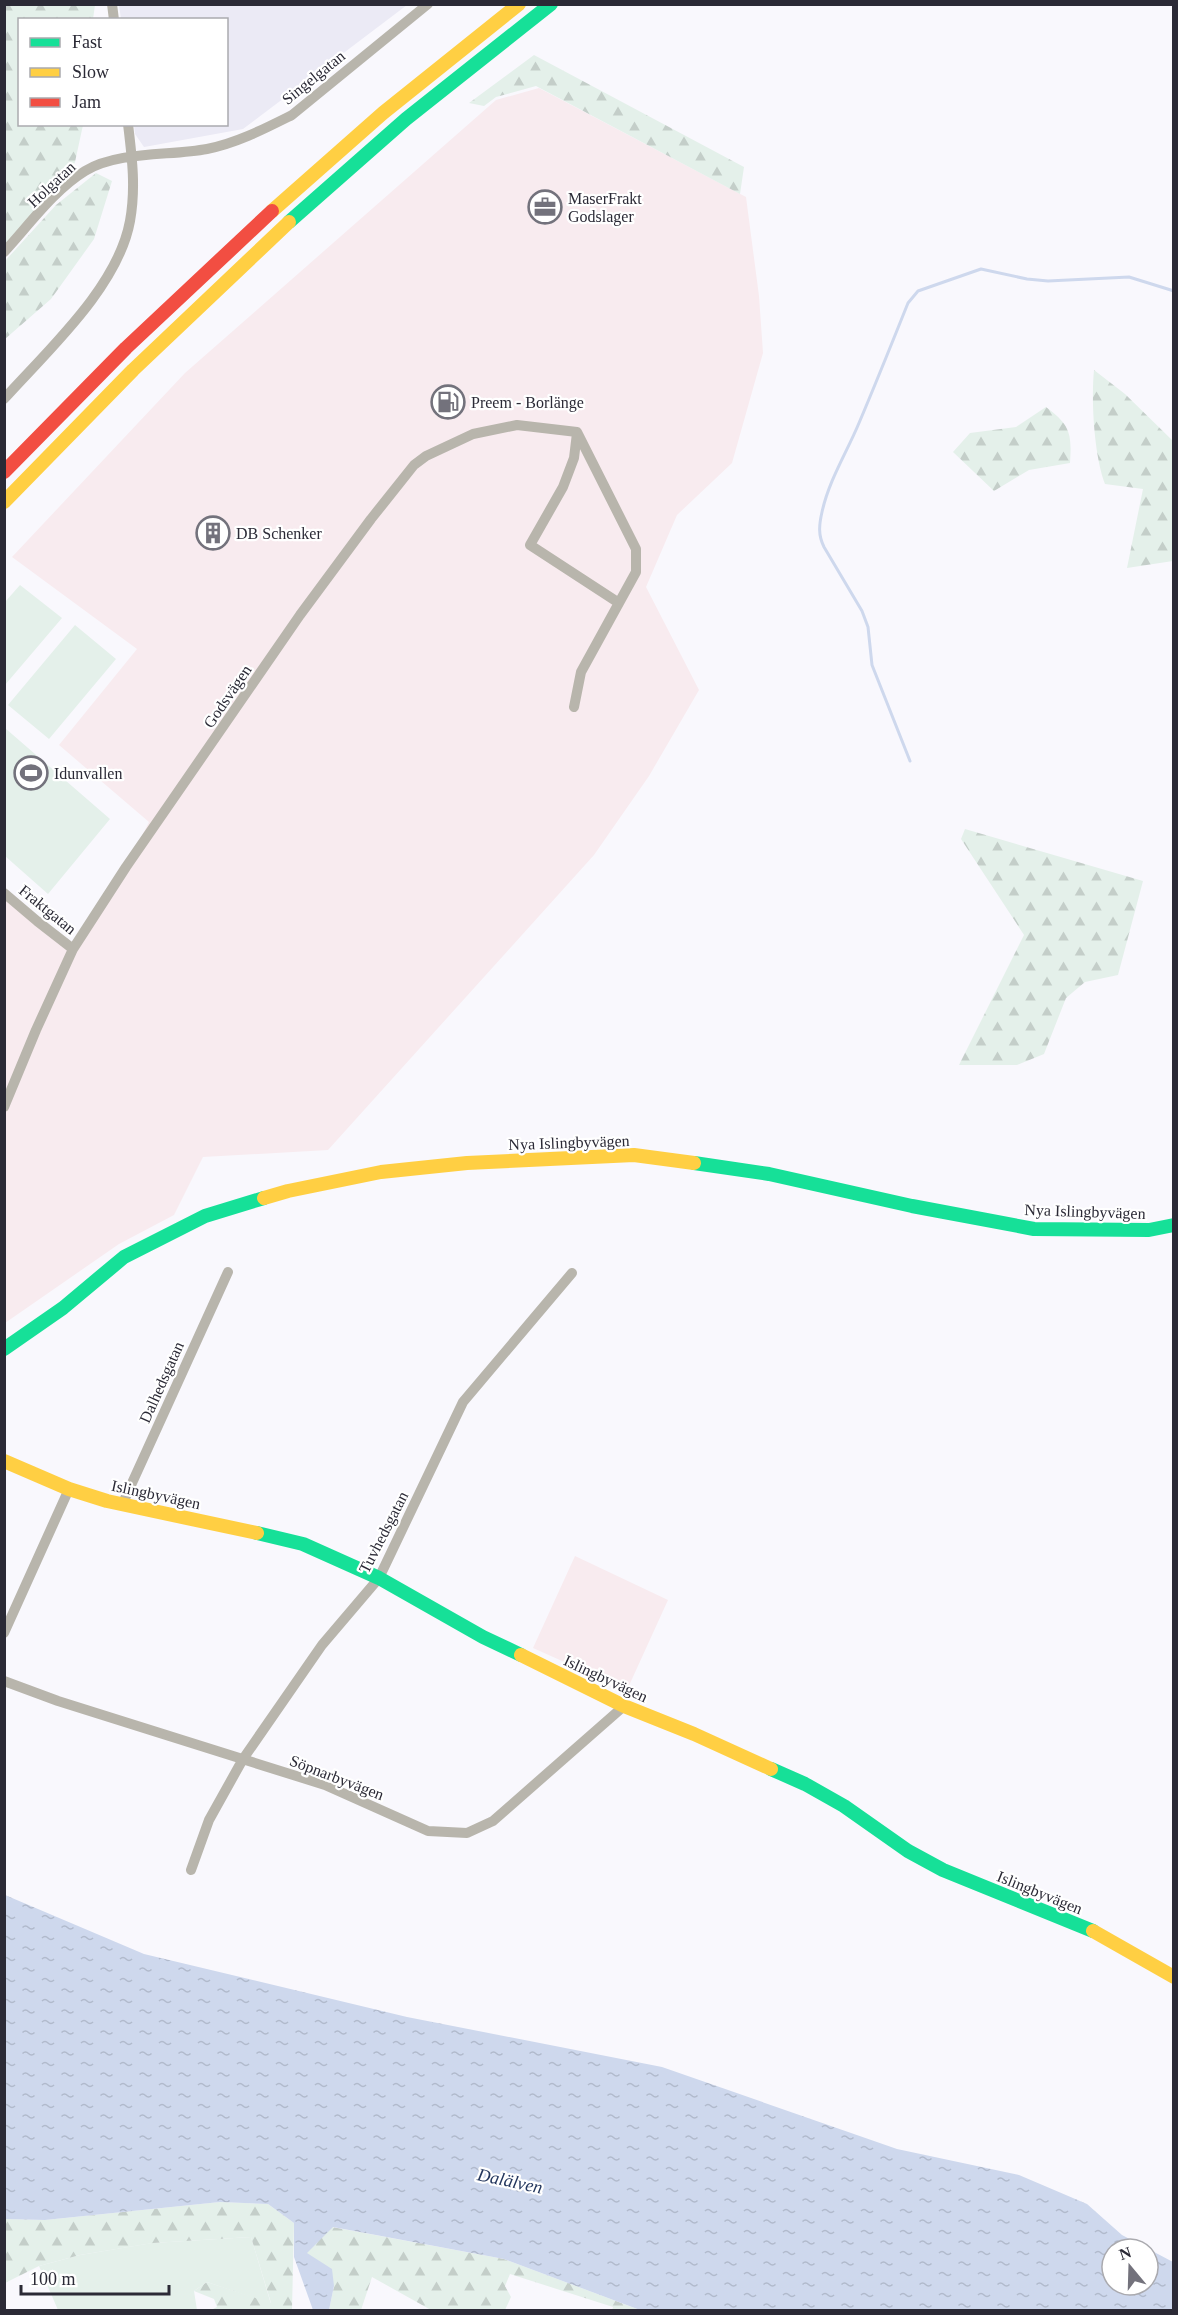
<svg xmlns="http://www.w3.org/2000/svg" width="1178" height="2315" font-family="'Times New Roman',serif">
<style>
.built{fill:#ebeaf5}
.industrial{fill:#f8ebef}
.green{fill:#e4f0ea}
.forest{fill:url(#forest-firs)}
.water{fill:url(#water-ripples);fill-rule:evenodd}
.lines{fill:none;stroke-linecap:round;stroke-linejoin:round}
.stream{stroke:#ced8ed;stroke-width:3}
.street{stroke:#b8b5ac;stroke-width:10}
.fast{stroke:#16e098;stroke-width:14}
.slow{stroke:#ffcf43;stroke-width:14}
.jam{stroke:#f24e42;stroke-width:14}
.labels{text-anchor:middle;stroke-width:4.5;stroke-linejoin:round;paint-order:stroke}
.street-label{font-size:16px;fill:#2b2a36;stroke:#fff}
.poi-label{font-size:16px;fill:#2b2a36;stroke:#fff;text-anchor:start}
.water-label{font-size:18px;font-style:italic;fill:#24375e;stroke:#fff}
</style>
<defs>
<pattern id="forest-firs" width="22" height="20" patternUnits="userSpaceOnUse" patternTransform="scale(1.5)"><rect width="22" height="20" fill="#e4f0ea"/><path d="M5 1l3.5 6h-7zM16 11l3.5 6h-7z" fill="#c4cec9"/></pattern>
<pattern id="water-ripples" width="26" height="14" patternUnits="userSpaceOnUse" patternTransform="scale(1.5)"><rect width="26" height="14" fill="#ced8ed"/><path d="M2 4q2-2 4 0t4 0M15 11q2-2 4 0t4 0" fill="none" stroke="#b1bacc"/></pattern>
</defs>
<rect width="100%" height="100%" fill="#f9f8fd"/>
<path class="built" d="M119,5v-1l288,1 -164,124 -99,18 -9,-13 -1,-9 92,-1v-104l-105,-1z"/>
<path class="industrial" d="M539,88l207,109 13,99 4,57 -31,110 -55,52 -31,72 53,103 -50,86 -55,79 -266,295 -125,7 -29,58 -55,29 -114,79v-430l68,56 53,-82 23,-45 -90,-77 78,-96 -125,-92 173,-184 311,-273z
M575,1556l93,44 -41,90 -94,-42z"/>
<path class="green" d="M20,585l42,33 -57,67v-83z
M75,625l41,34 -67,80 -41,-34z
M5,728l105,91 -62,75 -43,-38z
M251,2237l20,67 -64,-22 -13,9 3,19h-139l-19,-44 41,-11 72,-12z"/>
<path class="forest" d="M5,5h90l-2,14 -73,1v104l63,1 -8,37 -8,17 -62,73z
M534,55l210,112 -4,27 -204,-108 -40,11 -12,9 -15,-3z
M96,173l16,8 -18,58 -43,60 -46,40v-78l51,-56z
M1094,370l31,24 48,47v120l-46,7 16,-79 -38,-5c-11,-29 -14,-83 -11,-114z
M1046,407c24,18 26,26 24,56l-41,7 -35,21 -41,-39 17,-19 46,-6z
M965,829l178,52 -25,94 -33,7 -19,16 -22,56 -27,11h-58l65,-130 -63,-96z
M220,2202l48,2 26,19 -2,87h-81l6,-3 -3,-8 -20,-8 13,-9 64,21 -20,-66 -98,6 -73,12 -41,11 -34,17v-64l40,1z
M332,2227l172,32 136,51h-28l1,-3 -103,-33 -5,12 6,11 -6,13h-74l-59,-33 -11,33h-32l5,-24 -28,-33z"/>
<path class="water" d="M5,1895l139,59 263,63 255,50 235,82 122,26 68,29 35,31 51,27v48h-533l-136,-51 -171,-32 -26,26 25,16 2,17 -5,24h-16l-19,-53v-34l-26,-19 -48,-2 -175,18 -40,-1zM1112,2249h36v36h-36z"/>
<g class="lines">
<path class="stream" d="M910,761l-38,-96 -4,-38 -6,-16 -38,-64c-6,-12 -5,-22 -2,-35 7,-32 25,-60 37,-89 17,-40 33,-80 49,-120l10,-12 63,-22 46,10 21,2 81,-4 45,14"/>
<path class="street" d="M112,4l2,16
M4,252c25,-27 50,-62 81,-81 33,-20 85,-15 122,-22 30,-6 57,-20 85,-34l136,-111
M4,399c44,-49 114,-112 126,-178 6,-33 2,-64 -2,-97
M577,433l-3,25 -11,29 -33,58 89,58
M574,707l7,-35 55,-100v-23l-59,-117
M4,893l33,28 36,28
M4,1107l32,-77 37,-81 53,-82 174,-252 71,-96 43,-54 12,-9 47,-22 44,-9 60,7
M122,1505l106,-233
M4,1633l65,-144
M4,1681l54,20 267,84 103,46 39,2 26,-12 131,-115
M191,1870l18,-50 34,-61 79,-114 57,-67 84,-176 109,-129"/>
<path class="fast" d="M289,222l117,-103 145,-115
M694,1163l75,11 143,32 122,23 115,1 25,-5
M4,1349l59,-41 61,-51 81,-41 59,-18
M257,1533l46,11 76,34 104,59 38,18
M771,1769l34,15 39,22 64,45 35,19 150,61"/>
<path class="slow" d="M272,211l111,-98 136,-109
M4,502l129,-132 156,-148
M264,1198l24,-7 93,-19 86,-9 167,-8 60,8
M4,1461l65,28 38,12 150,32
M521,1655l103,51 70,28 77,35
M1093,1931l81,46"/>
<path class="jam" d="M4,472l122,-124 146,-137"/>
</g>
<defs>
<symbol id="office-ring" viewBox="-11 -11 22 22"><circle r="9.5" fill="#fff" stroke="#73727c" stroke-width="1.5"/><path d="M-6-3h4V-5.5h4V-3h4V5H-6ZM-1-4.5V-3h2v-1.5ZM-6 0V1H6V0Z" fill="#73727c"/></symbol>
<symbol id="fuel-ring" viewBox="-11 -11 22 22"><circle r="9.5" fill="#fff" stroke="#73727c" stroke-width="1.5"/><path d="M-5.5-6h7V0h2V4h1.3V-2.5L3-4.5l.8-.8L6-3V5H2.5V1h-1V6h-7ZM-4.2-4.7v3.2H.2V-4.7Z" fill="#73727c"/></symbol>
<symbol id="building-ring" viewBox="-11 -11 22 22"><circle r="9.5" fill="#fff" stroke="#73727c" stroke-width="1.5"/><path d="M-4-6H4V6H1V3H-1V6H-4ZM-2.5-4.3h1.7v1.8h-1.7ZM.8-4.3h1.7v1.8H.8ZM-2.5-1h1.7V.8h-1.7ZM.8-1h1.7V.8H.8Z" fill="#73727c"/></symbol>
<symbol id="stadium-ring" viewBox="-11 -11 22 22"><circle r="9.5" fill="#fff" stroke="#73727c" stroke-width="1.5"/><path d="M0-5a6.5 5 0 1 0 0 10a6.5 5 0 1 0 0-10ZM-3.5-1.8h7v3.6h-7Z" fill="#73727c"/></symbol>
</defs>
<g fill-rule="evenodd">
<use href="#office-ring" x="526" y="188" width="38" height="38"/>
<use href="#fuel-ring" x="429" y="383" width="38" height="38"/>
<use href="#building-ring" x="194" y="514" width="38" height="38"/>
<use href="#stadium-ring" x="12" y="754" width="38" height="38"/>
</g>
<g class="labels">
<g class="street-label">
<text transform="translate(313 77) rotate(-39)" y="6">Singelgatan</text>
<text transform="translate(51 184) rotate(-43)" y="6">Holgatan</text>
<text transform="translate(227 696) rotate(-56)" y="6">Godsvägen</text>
<text transform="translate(48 909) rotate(39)" y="6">Fraktgatan</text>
<text transform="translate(569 1142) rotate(-2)" y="6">Nya Islingbyvägen</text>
<text transform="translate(1085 1211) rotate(2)" y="6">Nya Islingbyvägen</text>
<text transform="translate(161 1382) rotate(-66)" y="6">Dalhedsgatan</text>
<text transform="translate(156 1494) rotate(12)" y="6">Islingbyvägen</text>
<text transform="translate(383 1532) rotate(-63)" y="6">Tuvhedsgatan</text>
<text transform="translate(606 1678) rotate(25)" y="6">Islingbyvägen</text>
<text transform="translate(337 1777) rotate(21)" y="6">Söpnarbyvägen</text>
<text transform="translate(1040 1892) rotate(22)" y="6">Islingbyvägen</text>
</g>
<g class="poi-label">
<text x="568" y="204">MaserFrakt<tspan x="568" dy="18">Godslager</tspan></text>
<text x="471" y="408">Preem - Borlänge</text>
<text x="236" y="539">DB Schenker</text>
<text x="54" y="779">Idunvallen</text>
</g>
<g class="water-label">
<text transform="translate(510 2181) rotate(12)" y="6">Dalälven</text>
</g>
</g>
<rect width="1178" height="2315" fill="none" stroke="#2b2a36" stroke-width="12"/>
<rect x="18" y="18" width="210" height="108" fill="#ffffff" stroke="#aaaaaf" stroke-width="1.5"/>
<rect x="30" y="38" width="30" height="9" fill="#16e098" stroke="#aaaaaf" stroke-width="1.5"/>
<text x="72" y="48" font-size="18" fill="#2b2a36">Fast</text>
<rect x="30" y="68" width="30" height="9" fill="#ffcf43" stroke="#aaaaaf" stroke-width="1.5"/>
<text x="72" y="78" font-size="18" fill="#2b2a36">Slow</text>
<rect x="30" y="98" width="30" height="9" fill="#f24e42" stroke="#aaaaaf" stroke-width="1.5"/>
<text x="72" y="108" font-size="18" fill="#2b2a36">Jam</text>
<g transform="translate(1130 2267) rotate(341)"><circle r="28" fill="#ffffff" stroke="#aaaaaf" stroke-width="1.5"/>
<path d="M0-4.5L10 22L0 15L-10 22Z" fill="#73727c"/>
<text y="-9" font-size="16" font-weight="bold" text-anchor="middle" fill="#2b2a36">N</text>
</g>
<path d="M21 2285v9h148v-9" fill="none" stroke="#2b2a36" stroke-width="3"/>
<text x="30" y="2285" font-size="18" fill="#2b2a36" stroke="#ffffff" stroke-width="4.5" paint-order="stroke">100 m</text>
</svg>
